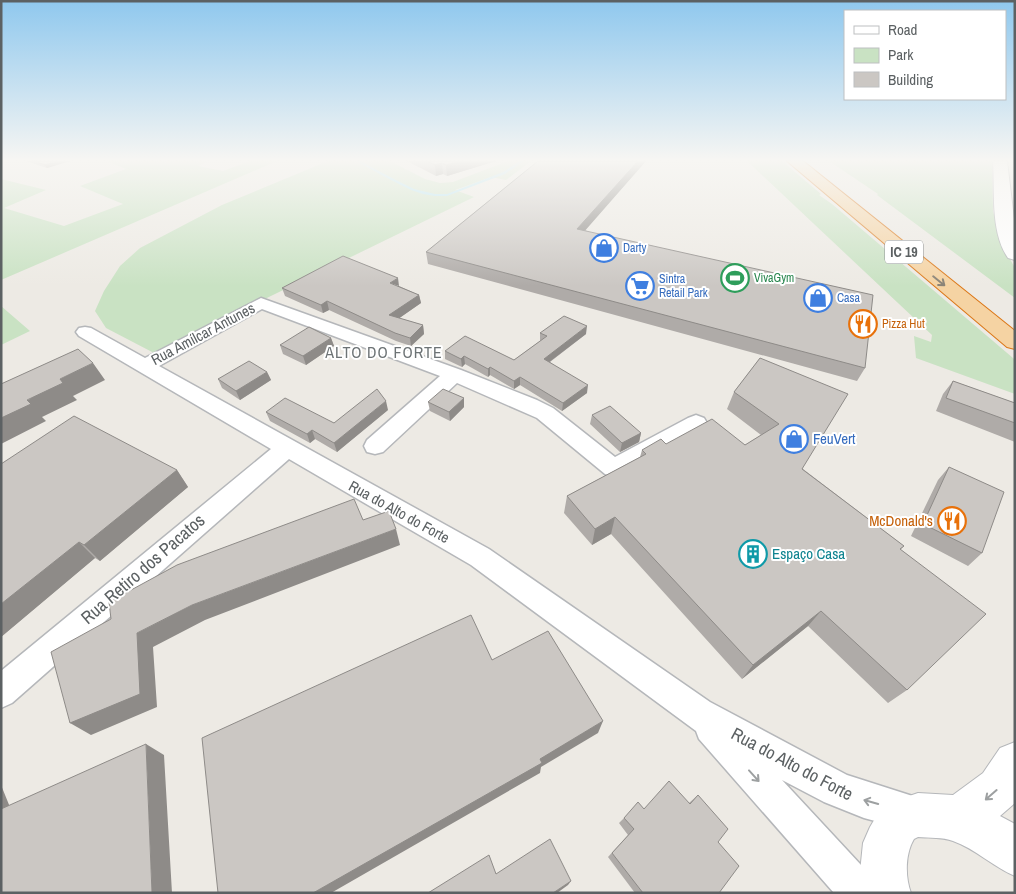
<svg xmlns="http://www.w3.org/2000/svg" width="1016" height="894" font-family="'Archivo Narrow',sans-serif">
<style>
.green{fill:#c9e2c3}
.lines{fill:none;stroke-linecap:round;stroke-linejoin:round}
.stream{fill:#abe5f7;fill-rule:evenodd}
.minor-casing{stroke:#b5b7ba;stroke-width:3}
.tertiary-casing{stroke:#b5b7ba;stroke-width:2}
.trunk-casing{stroke:#dc7716;stroke-width:2}
.minor{fill:#fff;fill-rule:evenodd}
.tertiary{fill:#fff;fill-rule:evenodd}
.trunk{fill:#f5d3a3;fill-rule:evenodd}
.wall{fill:#afaba8}
.shaded-wall{fill:#8e8b88}
.building{fill:#cbc7c3;stroke:#8e8b88}
.oneway{stroke:#8a8376}
.oneway2{stroke:#9da0a1}
.labels{text-anchor:middle;stroke-width:4;stroke-linejoin:round;paint-order:stroke}
.far-shop-label{font-size:12px;fill:#366cbe;stroke:#fff;text-anchor:start}
.far-leisure-label{font-size:12px;fill:#27864d;stroke:#fff;text-anchor:start}
.far-food-label{font-size:12px;fill:#c56008;stroke:#fff;text-anchor:start}
.shield{fill:#fff;stroke:#8d9092;stroke-width:1}
.shield-label{font-size:14px;font-weight:bold;fill:#5c6163}
.street-label{font-size:15px;fill:#5c6163;stroke:#fff}
.shop-label{font-size:15px;fill:#366cbe;stroke:#fff;text-anchor:start}
.food-label{font-size:15px;fill:#c56008;stroke:#fff;text-anchor:end}
.culture-label{font-size:15px;fill:#0d838f;stroke:#fff;text-anchor:start}
.neighbourhood-label{font-size:16px;letter-spacing:1px;fill:#6d7375;stroke:#fff}
.near-street-label{font-size:18px;fill:#5c6163;stroke:#fff}
</style>
<rect width="100%" height="100%" fill="#edeae4"/>
<path class="green" d="M107,161h100l-9,5 25,5 27,-10h27l-276,119v-101l45,11 -42,18 60,18 59,-22 -43,-18 46,-17z
M328,161h62l35,18 15,4 13,-1 55,-21h23l-25,19 -15,-3 -36,13 19,7 -320,156 -48,-25 -11,-17 9,-20 16,-25 20,-18 82,-43z
M747,161h35l39,33 -2,1 13,9 181,154 2,2v34l-99,-36 -2,-22 17,6 1,-7z
M829,161h163l1,50 9,34 13,23v30l-138,-103 1,-1z
M1,306l29,25 -29,14z"/>
<g class="lines">
<path class="stream" d="M356,161h4l32,17 22,11 21,5h12l56,-22 17,-11h4l-19,13 -58,22h-12l-12,-2 -12,-4 -22,-11z"/>
<defs>
<path id="minor" d="M261,298l200,72 76,30 16,8 62,49 73,-39 8,-3 8,3 3,5 -3,5 -83,46 -8,3 -8,-3 -68,-56 -80,-35 -74,69 -8,2 -8,-2 -3,-6 3,-6 73,-64 -178,-67 -103,57 330,183 221,153 137,73 78,25 5,13 -5,13 -13,5 -48,-13 -40,-16 -42,-22 92,99 6,14h-46l-135,-154 -3,-8 -225,-166 -182,-106 -277,244 -11,5v-37l270,-222 -192,-113 -3,-4 3,-4 6,-1 6,1 54,30z"/>
<path id="tertiary" d="M993,161h14l8,66v33l-7,-2c-18,-26 -13,-67 -15,-97z
M1015,742v61l-15,13 15,8v52c-22,-9 -39,-27 -62,-35 -10,-4 -24,-3 -35,-4l-4,2c-9,15 -9,38 -3,54h-48l-4,-11 4,-39 7,-16 13,-22 35,-12 35,2 30,-22 17,-25z"/>
<path id="trunk" d="M787,161h16l212,170v18l-8,-2z"/>
</defs>
<use href="#minor" class="minor-casing"/>
<use href="#tertiary" class="tertiary-casing"/>
<use href="#trunk" class="trunk-casing"/>
<use href="#minor" class="minor"/>
<use href="#tertiary" class="tertiary"/>
<use href="#trunk" class="trunk"/>
</g>
<path class="wall" d="M26,161h44l-23,7z
M407,161h89l-49,15 -4,-2 -7,2z
M538,161h108l-61,69 280,138 -8,13 -429,-117 -2,-12z
M399,286l20,9 2,8 -22,15 24,7 1,9 -13,12 -15,-5 -67,-31 -6,3 -38,-17 -3,-8z
M540,333l46,1 -36,28 37,31 -25,18 -42,-26 -6,4 -24,-14 -2,2 -23,-13 -3,3 -17,-8v-8l69,9 26,-19z
M331,338l3,8 -28,19 -23,-11 -3,-9z
M760,358l43,111 101,77 -3,3 6,141 -19,13 -80,-77 -66,53 -131,-145 -19,11 -28,-32 3,-17 73,-39 2,-7 24,-6 79,1 16,-10 -34,-26 7,-17z
M267,372l4,8 -31,20 -18,-12 -4,-9z
M953,381l62,22v39l-79,-31 7,-17z
M428,402l36,5 -14,14 -20,-10z
M388,410l-51,42 -22,-13 -5,4 -40,-22 -4,-9 68,11z
M592,415l49,18 -2,9 -19,10 -30,-28z
M1,464l176,6 11,17 -88,74 -5,-3 -94,79z
M949,467l33,86 -14,13 -57,-30 27,-56z
M698,795l20,47 1,51h-84l-27,-36 20,-22 -9,-12 5,-5 20,-9 45,-6z"/>
<path class="shaded-wall" d="M57,161h13l-23,7 -2,-3z
M460,161h36l-49,15 -1,-11z
M638,161h8l-70,80 1,-12z
M442,163l1,11 -7,2 -1,-11z
M398,278l1,8 -9,-3z
M419,295l2,8 -30,21 -2,-9z
M327,301l2,9 -6,3 -2,-8z
M423,325l1,9 -13,12 -1,-8z
M587,326l-1,8 -42,32v-7z
M331,338l3,8 -28,19 -3,-9z
M464,356l1,8 -3,3 -1,-8z
M93,363l12,17 -32,16 4,4 -35,17 4,4 -45,23v-26l59,-39z
M490,367v8l-2,2v-8z
M267,372l4,8 -31,20 -4,-9z
M520,377v8l-6,4v-8z
M588,385l-1,8 -25,18 1,-8z
M464,398v9l-14,14 -1,-9z
M386,401l2,9 -51,42 -3,-9z
M312,430l3,9 -5,4 -3,-9z
M641,433l-2,9 -19,10 2,-9z
M177,470l11,17 -88,74 -16,-16z
M615,517l-4,17 -19,11 3,-16z
M396,529l4,16 -195,75 -52,27 4,60 -66,28 -21,-12 67,-90 55,-28z
M79,542l16,16 -94,79v-33z
M821,611l-13,15 -66,53 11,-14z
M603,721l-5,12 -57,34 -1,6 -209,120h-18z
M146,744l18,11 8,138h-20z
M1,785l15,37 -15,-4z
M571,881l-3,4 -11,8h-4z"/>
<path class="building" d="M34,161h23l-12,4z
M426,161h34l-14,4 -4,-2 -7,2z
M538,161h100l-61,68 296,66 -8,73 -439,-116z
M343,256l55,22 -8,5 29,12 -30,20 34,10 -13,13 -15,-5 -68,-32 -6,4 -39,-17z
M564,316l23,10 -43,33 44,26 -25,18 -43,-26 -6,4 -24,-14 -2,2 -24,-13 -3,3 -16,-8 20,-15 49,24 33,-24 -7,-3z
M309,327l22,11 -28,18 -23,-11z
M78,349l15,14 -33,16 3,4 -36,17 4,4 -30,14v-34z
M760,358l88,36 -46,75 102,77 -4,3 86,65 -79,76 -86,-79 -68,54 -138,-148 -20,12 -28,-33 79,-42 -4,-4 19,-11 5,5 46,-25 33,26 34,-21 -45,-32z
M249,361l18,11 -31,19 -18,-12z
M953,381l62,22v20l-69,-25z
M377,389l9,12 -52,42 -22,-13 -5,4 -41,-22 19,-14 49,25z
M443,389l21,9 -15,14 -21,-10z
M610,406l31,27 -19,10 -30,-28z
M74,416l103,54 -93,75 -5,-3 -78,62v-140z
M949,467l55,25 -22,61 -59,-29z
M354,499l9,21 26,-9 7,18 -204,76 -55,28 3,61 -70,29 -19,-71 60,-33 -2,-17 68,-37z
M471,615l21,45 56,-29 55,90 -63,38 2,4 -229,130h-95l-16,-155z
M146,744l6,149h-151v-84z
M669,781l21,23 8,-9 30,34 -10,13 21,24 -20,27h-76l-31,-40 22,-24 -10,-11 14,-16 6,7z
M550,839l21,42 -18,12h-125l61,-38 7,19z"/>
<defs><path id="oneway-shaft" d="M-6 0H5M1.5-3L5.5 0L1.5 3" fill="none" stroke-width="1.6" stroke-linecap="round" stroke-linejoin="round" transform="scale(1.25)"/></defs>
<use class="oneway" href="#oneway-shaft" transform="translate(939 281) rotate(39)"/>
<g class="oneway2">
<use href="#oneway-shaft" transform="translate(754 776) rotate(48)"/>
<use href="#oneway-shaft" transform="translate(991 795) rotate(139)"/>
<use href="#oneway-shaft" transform="translate(871 802) rotate(-164)"/>
</g>
<linearGradient id="sky" x2="0" y2="1"><stop stop-color="#8fc8ee"/><stop offset="0.56" stop-color="#f7f6f3"/><stop offset="1" stop-color="#f7f6f3" stop-opacity="0"/></linearGradient>
<rect width="1016" height="286" fill="url(#sky)"/>
<defs>
<symbol id="shop-ring" viewBox="-11 -11 22 22"><circle r="9.5" fill="#fff" stroke="#3f7fe0" stroke-width="1.5"/><path d="M-5-2.5h2.3a2.7 3.5 0 0 1 5.4 0H5L5.5 6h-11ZM-1.5-2.5h3a1.5 2.3 0 0 0-3 0Z" fill="#3f7fe0"/></symbol>
<symbol id="stadium-ring" viewBox="-11 -11 22 22"><circle r="9.5" fill="#fff" stroke="#2e9e5b" stroke-width="1.5"/><path d="M0-5a6.5 5 0 1 0 0 10a6.5 5 0 1 0 0-10ZM-3.5-1.8h7v3.6h-7Z" fill="#2e9e5b"/></symbol>
<symbol id="supermarket-ring" viewBox="-11 -11 22 22"><circle r="9.5" fill="#fff" stroke="#3f7fe0" stroke-width="1.5"/><path d="M-6-5.5h2.5l.6 2H6L4.5 2H-2.5L-4.4-4H-6ZM-1.5 3.2a1.3 1.3 0 1 0 .1 0ZM3 3.2a1.3 1.3 0 1 0 .1 0Z" fill="#3f7fe0"/></symbol>
<symbol id="restaurant-ring" viewBox="-11 -11 22 22"><circle r="9.5" fill="#fff" stroke="#e8710a" stroke-width="1.5"/><path d="M-5-6h1v4h1v-4h1v4h1v-4h1v5L-1.5 .5V6h-2V.5L-5-1ZM5-6V6H3V1.5H1.5Q1.5-4 5-6Z" fill="#e8710a"/></symbol>
<symbol id="building-ring" viewBox="-11 -11 22 22"><circle r="9.5" fill="#fff" stroke="#0f9aa8" stroke-width="1.5"/><path d="M-4-6H4V6H1V3H-1V6H-4ZM-2.5-4.3h1.7v1.8h-1.7ZM.8-4.3h1.7v1.8H.8ZM-2.5-1h1.7V.8h-1.7ZM.8-1h1.7V.8H.8Z" fill="#0f9aa8"/></symbol>
</defs>
<g fill-rule="evenodd">
<use href="#shop-ring" x="588" y="232" width="32" height="32"/>
<use href="#stadium-ring" x="719" y="262" width="32" height="32"/>
<use href="#supermarket-ring" x="624" y="270" width="32" height="32"/>
<use href="#shop-ring" x="802" y="282" width="32" height="32"/>
<use href="#restaurant-ring" x="847" y="308" width="32" height="32"/>
<use href="#shop-ring" x="778" y="423" width="32" height="32"/>
<use href="#restaurant-ring" x="936" y="505" width="32" height="32"/>
<use href="#building-ring" x="737" y="538" width="32" height="32"/>
</g>
<g class="labels">
<g class="far-shop-label">
<text x="623" y="252">Darty</text>
<text x="659" y="283">Sintra<tspan x="659" dy="14">Retail Park</tspan></text>
<text x="837" y="302">Casa</text>
</g>
<g class="far-leisure-label">
<text x="754" y="282">VivaGym</text>
</g>
<g class="far-food-label">
<text x="882" y="328">Pizza Hut</text>
</g>
<rect class="shield" x="885" y="240.5" width="38" height="23" rx="4"/>
<g class="shield-label">
<text x="904" y="257">IC 19</text>
</g>
<g class="street-label">
<text transform="translate(203 334) rotate(-28)" y="5">Rua Amílcar Antunes</text>
<text transform="translate(399 512) rotate(29)" y="5">Rua do Alto do Forte</text>
</g>
<g class="shop-label">
<text x="813" y="444">FeuVert</text>
</g>
<g class="food-label">
<text x="933" y="526">McDonald's</text>
</g>
<g class="culture-label">
<text x="772" y="559">Espaço Casa</text>
</g>
<g class="neighbourhood-label">
<text x="384" y="358">ALTO DO FORTE</text>
</g>
<g class="near-street-label">
<text transform="translate(143 569) rotate(-41)" y="6">Rua Retiro dos Pacatos</text>
<text transform="translate(792 764) rotate(28)" y="6">Rua do Alto do Forte</text>
</g>
</g>
<rect width="1016" height="894" fill="none" stroke="#5c6163" stroke-width="5"/>
<rect x="844" y="10" width="162" height="90" fill="#ffffff" stroke="#bec0c1"/>
<rect x="854" y="26" width="25" height="8" fill="#ffffff" stroke="#bec0c1"/>
<text x="888" y="35" font-size="15" fill="#5c6163">Road</text>
<rect x="854" y="48" width="25" height="15" fill="#c9e2c3" stroke="#bec0c1"/>
<text x="888" y="60" font-size="15" fill="#5c6163">Park</text>
<rect x="854" y="72" width="25" height="15" fill="#cbc7c3" stroke="#bec0c1"/>
<text x="888" y="85" font-size="15" fill="#5c6163">Building</text>
</svg>
